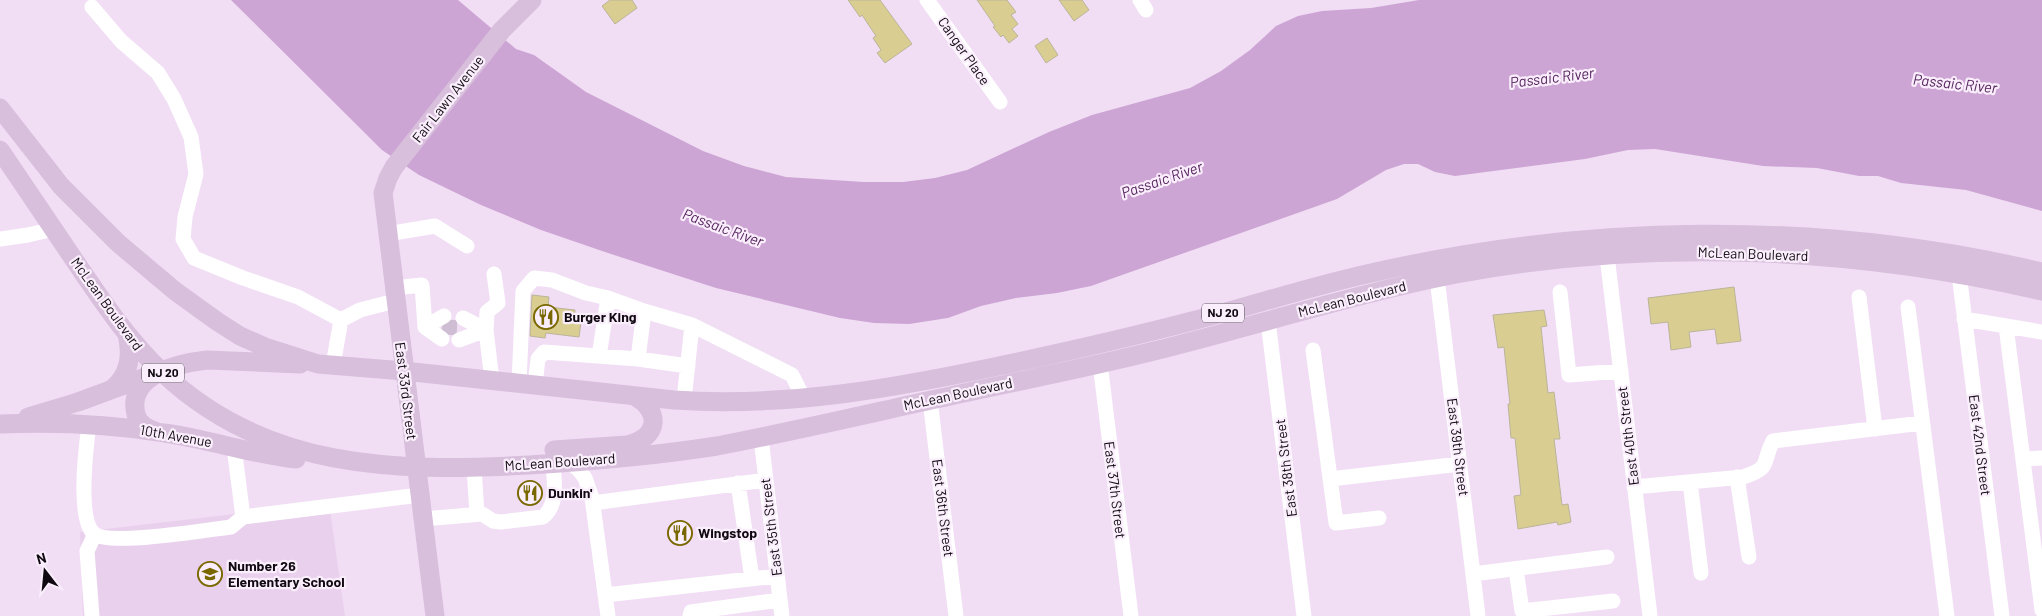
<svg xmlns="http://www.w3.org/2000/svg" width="2042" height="616" font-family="Barlow,sans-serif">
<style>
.built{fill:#e9d0ed}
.water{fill:#cda5d4}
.building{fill:#dacd91;stroke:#bab59a}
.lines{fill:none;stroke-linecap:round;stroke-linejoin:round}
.minor-tunnel{stroke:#cfbed3;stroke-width:15;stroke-dasharray:15 8;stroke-linecap:butt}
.minor{stroke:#fff;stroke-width:15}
.major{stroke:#d8bfdc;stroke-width:19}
.labels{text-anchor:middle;stroke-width:4.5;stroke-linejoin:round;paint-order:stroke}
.shield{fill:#faeefc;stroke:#564e58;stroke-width:1}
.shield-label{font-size:12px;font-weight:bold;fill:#100911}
.street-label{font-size:14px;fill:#100911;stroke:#faeefc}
.poi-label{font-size:14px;font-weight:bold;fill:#100911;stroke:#faeefc;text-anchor:start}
.water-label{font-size:15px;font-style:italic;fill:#55255e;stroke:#faeefc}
</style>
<rect width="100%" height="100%" fill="#f1def5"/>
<path class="built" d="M329,503l16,113h-262l-3,-84z"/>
<path class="water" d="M231,0h227l58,49 18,6 52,37 117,59 41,15 42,11 78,5h39l32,-4 32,-8 82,-38 43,-17 98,-27 31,-17 29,-21 26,-24 22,-10 24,-5 49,-3 48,-8h623v211l-76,-21 -65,-7 -23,-7h-19l-42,-8 -54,-2 -108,-17 -27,1 -43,9 -130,17 -20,-4 -17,-8h-14l-18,6 -49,29 -246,87 -34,7 -41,5 -35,8 -33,12 -39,6 -35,-1 -34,-5 -124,-30 -108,-35 -67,-23 -60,-25 -62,-30 -37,-25z"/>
<path class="building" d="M610,0h22l5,8 -22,16 -13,-18z
M848,0h32l32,44 -27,19 -8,-10 4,-3 -8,-12 3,-2 -14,-21 -2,2z
M977,0h30l9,12 -5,3 7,9 -6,5 6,7 -9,7 -6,-8 -2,2 -8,-10 2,-1z
M1059,0h23l7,10 -15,11z
M1047,38l11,17 -12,8 -11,-17z
M1734,287l7,54 -24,3 -2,-15 -26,3 2,15 -20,3 -3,-28 -17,2 -3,-26z
M532,295l17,2 -1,10 27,3 -1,10 7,2 -2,15 -33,-4 -1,5 -15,-2z
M1544,310l3,16 -6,1 7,66 6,-1 6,47h-6l8,66 6,-1 3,18 -13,3 -1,-3 -39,7 -4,-33 7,-1 -6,-57h-4l-3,-34h2l-6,-57 -6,1 -5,-33z"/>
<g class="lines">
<path class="minor-tunnel" d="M442,327l20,1"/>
<path class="minor" d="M927,0l73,102
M1140,0l6,10
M92,7l29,34 37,32 16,26 17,38 5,37 -11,43 -2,22 11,19 49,20 55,19 43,23
M387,234l48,-8 32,20
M0,239l28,-4 25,-6
M1607,256l43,360
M1959,274l43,342
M1437,278l41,338
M394,288l28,-3 3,42 17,12
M1560,292l9,83 52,-4
M1859,297l16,132
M1908,307l39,309
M644,311l-6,48 50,7
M463,318l23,12
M1964,319l78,13
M1268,321l36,295
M692,325l100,50 12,24
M2006,326l36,284
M425,327l19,-11
M459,340l27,-10
M1313,350l23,173 43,-5
M599,356l9,-58
M1100,363l31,253
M333,365l8,-45 19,-10 35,-9
M492,380l-6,-50 1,-18 11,-9 -4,-29
M519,383l4,-92 11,-13 18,2 34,13 22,5 36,13 48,14 -8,75
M535,385l3,-26 6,-7 94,7
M930,400l26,216
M89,425c-3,22 -12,94 5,109 16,12 113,-4 137,-7l12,-10 -9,-70
M761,438l21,178
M2023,459l19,-1
M569,462l9,7 7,9 7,20 16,118
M474,467l3,47
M1737,477l12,80
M1330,479l130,-15
M1690,482l11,91
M738,483l14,96
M1634,487l109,-10c30,-10 18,-14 30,-36l149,-18
M593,503l173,-23
M243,517l177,-22
M423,519l59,-5 11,7 8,1 42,-5c16,-13 11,-36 10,-54
M1516,569l6,42 91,-10
M1473,574l134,-17
M605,595l172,-19
M92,616l-5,-65 8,-17
M690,616l1,-4 89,-12"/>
<path class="major" d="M0,108l61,78 57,57 57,48 43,31 22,14 25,11 53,17 86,7 270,29c115,8 227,-13 339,-37 61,-13 122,-27 183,-43 54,-14 107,-31 162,-44 225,-53 458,-57 684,-4
M0,150c26,38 51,76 77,114 26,38 51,76 85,108 103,98 233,100 367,93 63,-4 125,-9 188,-19 73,-14 146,-31 219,-47 73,-16 146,-30 218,-48 101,-25 200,-57 302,-77 193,-36 396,-27 586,17
M112,389c18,-14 20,-34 15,-55
M28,417l50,-15 73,-27
M0,424c55,-2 110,0 164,9 44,6 87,21 132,26
M155,431c-9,-3 -17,-8 -19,-17 -10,-39 43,-51 71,-54l93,4
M554,450l73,-5c32,-7 35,-34 7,-49
M435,616l-52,-423 5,-15 6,-11 108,-137 30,-30"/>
</g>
<defs>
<symbol id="restaurant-ring" viewBox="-11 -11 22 22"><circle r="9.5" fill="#faeefc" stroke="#796800" stroke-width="1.5"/><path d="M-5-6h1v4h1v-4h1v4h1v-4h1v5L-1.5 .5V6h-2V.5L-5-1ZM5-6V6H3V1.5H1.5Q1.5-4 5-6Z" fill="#796800"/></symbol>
<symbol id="school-ring" viewBox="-11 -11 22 22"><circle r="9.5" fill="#faeefc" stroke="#796800" stroke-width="1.5"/><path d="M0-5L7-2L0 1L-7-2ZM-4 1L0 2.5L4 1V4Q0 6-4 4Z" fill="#796800"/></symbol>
</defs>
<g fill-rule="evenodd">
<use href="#restaurant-ring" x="532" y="303" width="28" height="28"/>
<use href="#restaurant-ring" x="516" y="479" width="28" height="28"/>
<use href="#restaurant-ring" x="666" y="519" width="28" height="28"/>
<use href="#school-ring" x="196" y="560" width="28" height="28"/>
</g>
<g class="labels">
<g class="shield">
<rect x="1202" y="303.5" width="42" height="19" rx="4"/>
<rect x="142" y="363.5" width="42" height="19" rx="4"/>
</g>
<g class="shield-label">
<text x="1223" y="317">NJ 20</text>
<text x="163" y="377">NJ 20</text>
</g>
<g class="street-label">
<text transform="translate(964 51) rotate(55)" y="5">Canger Place</text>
<text transform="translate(448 99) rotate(-52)" y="5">Fair Lawn Avenue</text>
<text transform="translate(1753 254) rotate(2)" y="5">McLean Boulevard</text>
<text transform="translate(1352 299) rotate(-14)" y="5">McLean Boulevard</text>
<text transform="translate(107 304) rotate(54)" y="5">McLean Boulevard</text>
<text transform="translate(406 391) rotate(83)" y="5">East 33rd Street</text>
<text transform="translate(958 394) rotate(-12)" y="5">McLean Boulevard</text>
<text transform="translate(176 436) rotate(10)" y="5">10th Avenue</text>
<text transform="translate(1628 436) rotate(-97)" y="5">East 40th Street</text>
<text transform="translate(1980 445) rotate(83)" y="5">East 42nd Street</text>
<text transform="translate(1458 447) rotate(83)" y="5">East 39th Street</text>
<text transform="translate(560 462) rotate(-4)" y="5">McLean Boulevard</text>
<text transform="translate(1286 468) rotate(-97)" y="5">East 38th Street</text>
<text transform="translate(1115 490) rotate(83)" y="5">East 37th Street</text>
<text transform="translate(943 508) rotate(83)" y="5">East 36th Street</text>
<text transform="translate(771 527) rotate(-97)" y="5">East 35th Street</text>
</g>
<g class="poi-label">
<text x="564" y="322">Burger King</text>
<text x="548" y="498">Dunkin'</text>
<text x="698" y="538">Wingstop</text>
<text x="228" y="571">Number 26<tspan x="228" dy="16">Elementary School</tspan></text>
</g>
<g class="water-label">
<text transform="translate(1552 78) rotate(-7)" y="5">Passaic River</text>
<text transform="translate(1955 84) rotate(6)" y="5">Passaic River</text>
<text transform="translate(1162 180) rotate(-19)" y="5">Passaic River</text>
<text transform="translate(723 228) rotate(20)" y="5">Passaic River</text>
</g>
</g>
<g transform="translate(45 571) rotate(344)" stroke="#faeefc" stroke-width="4" paint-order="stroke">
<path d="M0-4L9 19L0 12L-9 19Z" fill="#100911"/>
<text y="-8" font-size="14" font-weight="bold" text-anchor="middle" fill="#100911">N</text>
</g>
</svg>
